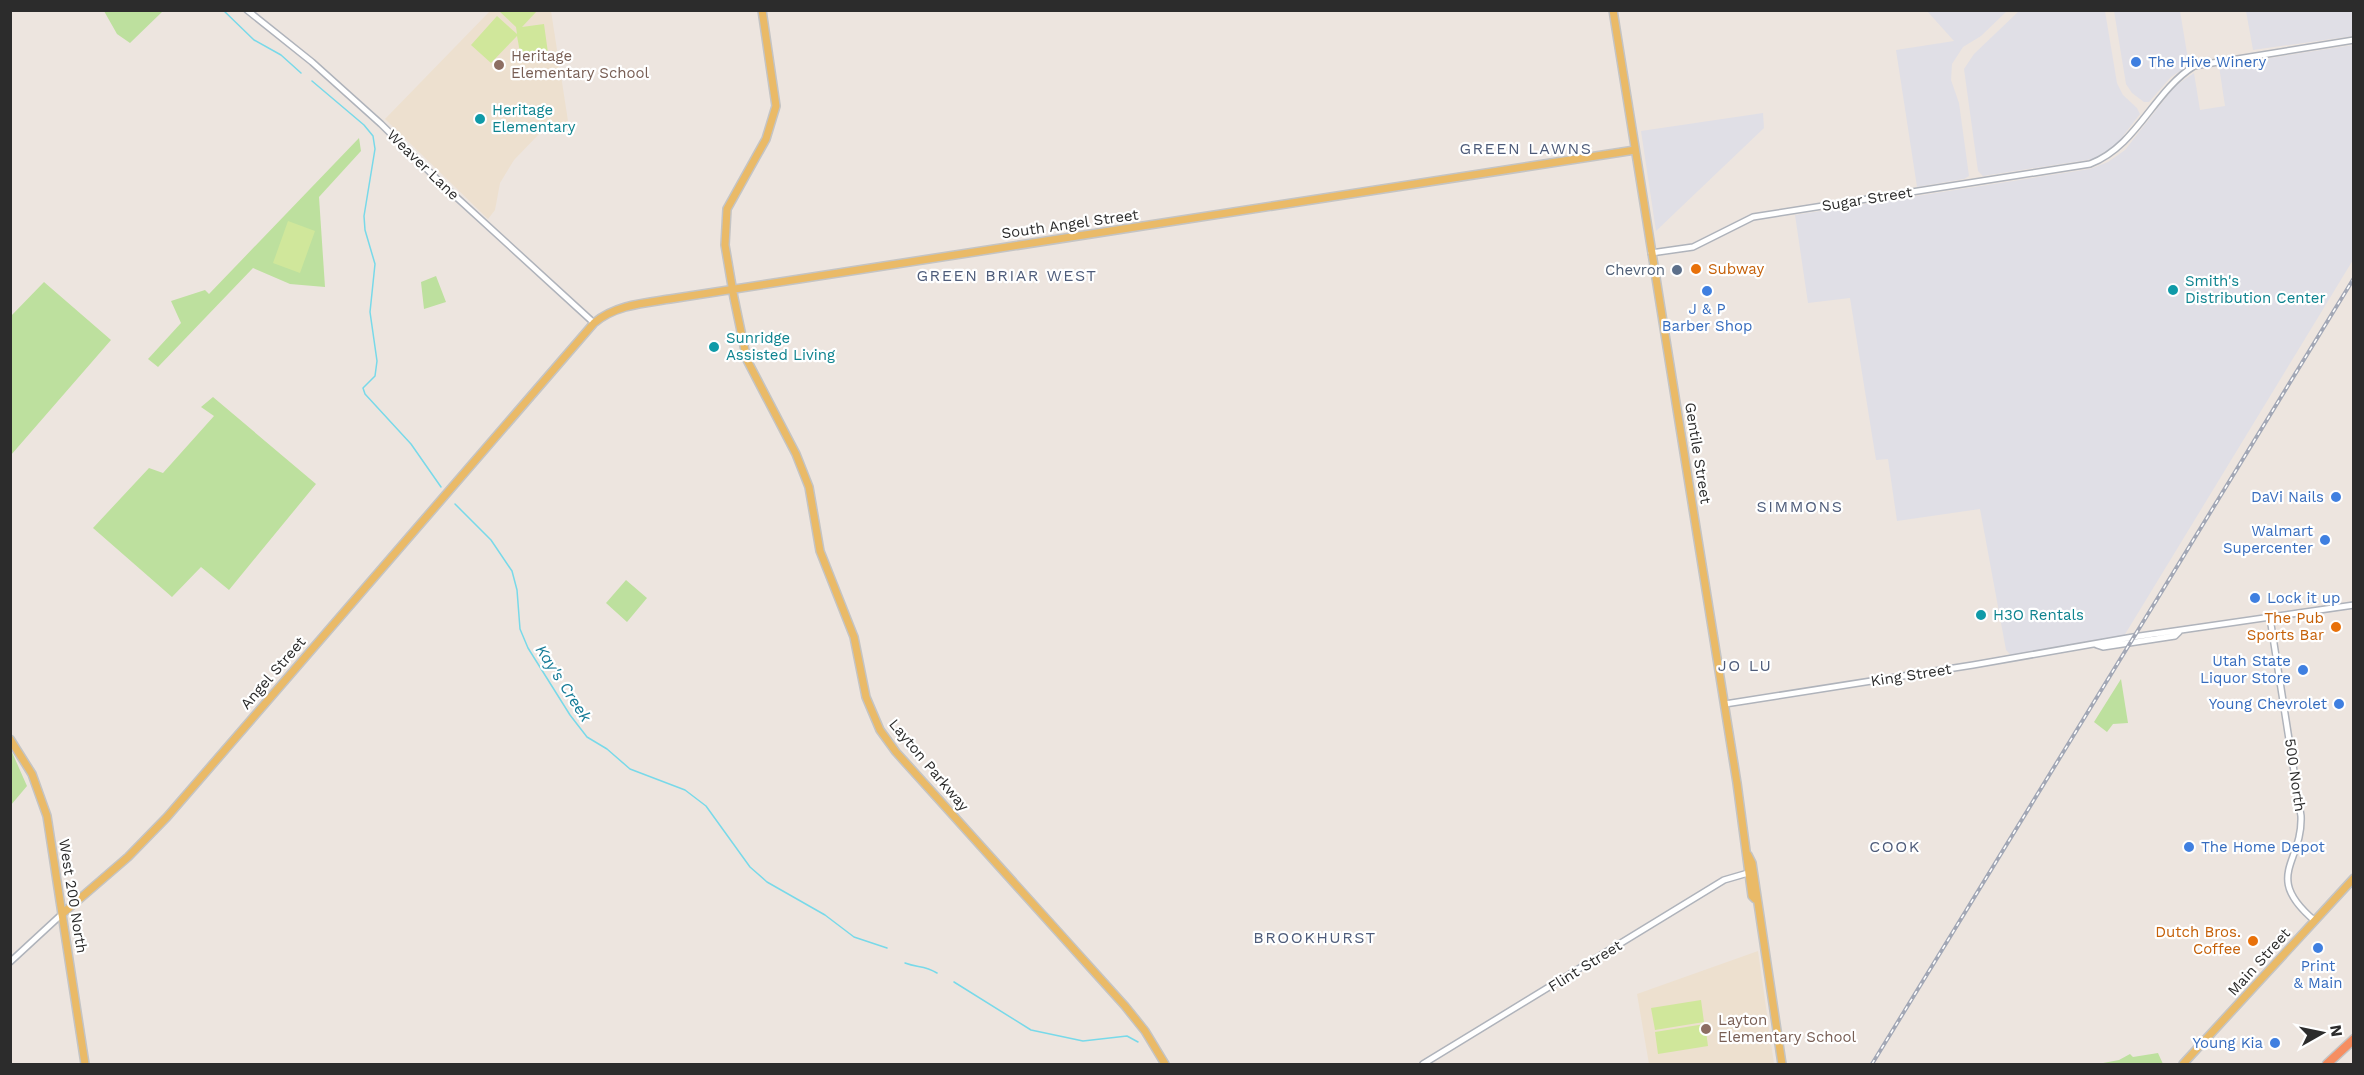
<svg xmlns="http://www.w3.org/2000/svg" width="2364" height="1075" font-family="'Work Sans',sans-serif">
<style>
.industrial{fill:#e0dfe6}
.education{fill:#ede0cf}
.green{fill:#bde09e}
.pitch{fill:#d0e79b}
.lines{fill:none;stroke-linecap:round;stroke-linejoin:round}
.stream{stroke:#78d9e9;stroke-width:1.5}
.minor-casing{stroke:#afb3bb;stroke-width:8}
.major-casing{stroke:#c4c4c4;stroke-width:10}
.highway-casing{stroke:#c4c4c4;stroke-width:11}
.minor{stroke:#fff;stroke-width:5}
.major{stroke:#eaba67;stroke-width:7}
.highway{stroke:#f68e61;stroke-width:8}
.rail-casing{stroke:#a2a7b5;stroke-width:4}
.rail{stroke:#fff;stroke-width:1.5;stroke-dasharray:4.5;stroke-linecap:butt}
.shop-dot{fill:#3f7fe0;stroke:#fff;stroke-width:2}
.education-dot{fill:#8d6e63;stroke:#fff;stroke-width:2}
.culture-dot{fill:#0f9aa8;stroke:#fff;stroke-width:2}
.food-dot{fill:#e8710a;stroke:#fff;stroke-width:2}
.service-dot{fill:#5c6f8a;stroke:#fff;stroke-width:2}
.labels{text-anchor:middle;stroke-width:4.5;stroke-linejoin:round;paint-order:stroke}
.education-label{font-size:15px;fill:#785e54;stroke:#fff;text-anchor:start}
.shop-label{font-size:15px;fill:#366cbe;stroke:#fff;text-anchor:end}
.culture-label{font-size:15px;fill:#0d838f;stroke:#fff;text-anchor:start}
.street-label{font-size:15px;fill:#2c2c2c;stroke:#fff}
.food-label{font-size:15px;fill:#c56008;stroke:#fff;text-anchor:end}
.service-label{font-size:15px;fill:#4e5e75;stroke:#fff;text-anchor:end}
.neighbourhood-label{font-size:16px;letter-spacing:1.5px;fill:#4e5c7a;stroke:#fff}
.water-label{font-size:16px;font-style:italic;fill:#157b97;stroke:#fff}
</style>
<rect width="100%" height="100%" fill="#ede5df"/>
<path class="industrial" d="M1927,11h80l-26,25 -18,11 -11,17 -1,16 8,23 10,73 -5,3 -47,8 -21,-137 58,-9z
M2019,11h86l12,72 6,12 14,13 3,6 -24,31 -23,14 -110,17 -5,-5 -14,-102 10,-15z
M2114,11h66l9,54 -18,12 -22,25h-5l-12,-9 -6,-9z
M2246,11h107v25l-100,14z
M2353,45v215l-229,376 -113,19 -5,-5 -26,-141 -83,12 -9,-62 -12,1 -26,-162 -42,5 -13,-88 295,-46 18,-7 17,-12 50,-64 19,-13 6,37 25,-4 -6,-40z
M1763,113l1,15 -108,103 -15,-100z"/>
<path class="education" d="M490,11h61l17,110 -28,12 -26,27 -14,23 -5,27 -7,9 -103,-100z
M1758,951l16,113h-125l-12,-70z"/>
<path class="green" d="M104,11l58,-1 1,1 -33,32 -13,-9z
M359,138l2,13 -42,46 6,90 -35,-3 -37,-16 -95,99 -10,-8 33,-36 -10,-22 34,-11 4,4z
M436,276l10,26 -22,7 -3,-27z
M44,282l67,58 -100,115v-139z
M213,397l103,87 -87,106 -28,-23 -29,30 -79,-69 56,-60 14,5 51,-57 -13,-9z
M626,580l21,18 -20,24 -21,-19z
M2121,679l7,44 -15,1 -6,8 -13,-10z
M11,750l16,36 -16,19z
M2158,1053l5,11h-65l21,-4 11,-6 3,3z"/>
<path class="pitch" d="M499,11h38l-15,16 22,-3 4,29 -4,4 -23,1 -4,-22 -26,27 -20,-18 26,-29 20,18 -1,-7z
M288,221l27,10 -15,42 -27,-10z
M1701,1000l3,22 -49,8 -4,-22z
M1705,1024l3,22 -50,8 -3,-22z"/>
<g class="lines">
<path class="stream" d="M223,10l31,30 27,15 20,18
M312,81l52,44 9,11 2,13 -11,67 1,14 10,34 -5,48 7,49 -2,15 -12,12 2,6 46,50 30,43
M455,504l36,36 21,31 5,19 3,39 8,19 42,67 17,22 20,12 23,20 55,21 21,16 44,61 17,15 58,33 29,22 33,11
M905,963c13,5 19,2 32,10
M954,982l77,48 52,11 44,-5 11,6"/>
<defs>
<path id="minor" d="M247,10l65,52 69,62 61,60 152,139
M1651,253l42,-6 60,-30 337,-53c47,-18 63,-72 104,-98l160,-26
M2270,618l31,198c2,47 -39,60 14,105
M2097,645l6,2 72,-11 4,-4
M1725,704l248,-39 160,-28 221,-32
M10,962l52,-48
M1423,1064l301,-184 24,-7"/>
<path id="major" d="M762,10l14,96 -10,33 -39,70 -2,36 9,53 13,62 49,94 13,33 11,64 34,86 12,60 14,33 16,22 229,254 20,25 20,33
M1613,10l124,773 15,113 3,3
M10,739l22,35 15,42 38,248
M1748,855l4,8 30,201
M62,914l66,-57 39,-40 427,-494c21,-18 50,-20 76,-24l965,-149
M2183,1064l171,-186"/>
<path id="highway" d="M2327,1064l27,-25"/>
</defs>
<use href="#minor" class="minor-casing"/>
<use href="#major" class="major-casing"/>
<use href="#highway" class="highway-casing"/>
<use href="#minor" class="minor"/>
<use href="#major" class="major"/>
<use href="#highway" class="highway"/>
<defs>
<path id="rail" d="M1872,1064l482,-786"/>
</defs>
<use href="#rail" class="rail-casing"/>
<use href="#rail" class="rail"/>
</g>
<g class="shop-dot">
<circle cx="2136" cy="62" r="6"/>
<circle cx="1707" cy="291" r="6"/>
<circle cx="2336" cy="497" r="6"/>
<circle cx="2325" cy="540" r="6"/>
<circle cx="2255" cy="598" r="6"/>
<circle cx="2303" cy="670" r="6"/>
<circle cx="2339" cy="704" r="6"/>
<circle cx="2189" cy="847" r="6"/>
<circle cx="2318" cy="948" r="6"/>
<circle cx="2275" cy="1043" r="6"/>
</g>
<g class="education-dot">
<circle cx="499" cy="65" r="6"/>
<circle cx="1706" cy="1029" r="6"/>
</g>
<g class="culture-dot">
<circle cx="480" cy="119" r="6"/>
<circle cx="2173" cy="290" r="6"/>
<circle cx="714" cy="347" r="6"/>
<circle cx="1981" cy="615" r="6"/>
</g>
<g class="food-dot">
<circle cx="1696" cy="269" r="6"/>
<circle cx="2336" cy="627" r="6"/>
<circle cx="2253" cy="941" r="6"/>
</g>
<circle class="service-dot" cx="1677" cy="270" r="6"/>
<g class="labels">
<g class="education-label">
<text x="511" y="61">Heritage<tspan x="511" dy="17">Elementary School</tspan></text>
<text x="1718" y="1025">Layton<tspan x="1718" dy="17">Elementary School</tspan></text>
</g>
<g class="shop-label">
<text x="2148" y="67" text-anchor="start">The Hive Winery</text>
<text x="1707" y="314" text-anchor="middle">J &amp; P<tspan x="1707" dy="17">Barber Shop</tspan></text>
<text x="2324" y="502">DaVi Nails</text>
<text x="2313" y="536">Walmart<tspan x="2313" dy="17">Supercenter</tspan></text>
<text x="2267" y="603" text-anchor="start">Lock it up</text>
<text x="2291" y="666">Utah State<tspan x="2291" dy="17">Liquor Store</tspan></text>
<text x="2327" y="709">Young Chevrolet</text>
<text x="2201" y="852" text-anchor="start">The Home Depot</text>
<text x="2318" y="971" text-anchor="middle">Print<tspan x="2318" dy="17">&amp; Main</tspan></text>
<text x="2263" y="1048">Young Kia</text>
</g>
<g class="culture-label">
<text x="492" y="115">Heritage<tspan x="492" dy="17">Elementary</tspan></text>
<text x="2185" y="286">Smith's<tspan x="2185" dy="17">Distribution Center</tspan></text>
<text x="726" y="343">Sunridge<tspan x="726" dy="17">Assisted Living</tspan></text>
<text x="1993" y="620">H3O Rentals</text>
</g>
<g class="street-label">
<text transform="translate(423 165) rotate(44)" y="5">Weaver Lane</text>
<text transform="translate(1867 199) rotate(-9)" y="5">Sugar Street</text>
<text transform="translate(1070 224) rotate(-8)" y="5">South Angel Street</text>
<text transform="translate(1698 453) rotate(81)" y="5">Gentile Street</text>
<text transform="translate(273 673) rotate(-49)" y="5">Angel Street</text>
<text transform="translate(1911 675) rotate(-9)" y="5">King Street</text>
<text transform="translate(929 765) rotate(50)" y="5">Layton Parkway</text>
<text transform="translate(2295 775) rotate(82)" y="5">500 North</text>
<text transform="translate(73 896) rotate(81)" y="5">West 200 North</text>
<text transform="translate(2259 962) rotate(-48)" y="5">Main Street</text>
<text transform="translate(1585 966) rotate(-32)" y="5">Flint Street</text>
</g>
<g class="food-label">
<text x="1708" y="274" text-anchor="start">Subway</text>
<text x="2324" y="623">The Pub<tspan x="2324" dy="17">Sports Bar</tspan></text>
<text x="2241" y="937">Dutch Bros.<tspan x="2241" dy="17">Coffee</tspan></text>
</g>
<g class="service-label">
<text x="1665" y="275">Chevron</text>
</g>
<g class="neighbourhood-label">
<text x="1526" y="154">GREEN LAWNS</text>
<text x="1007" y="281">GREEN BRIAR WEST</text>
<text x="1800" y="512">SIMMONS</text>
<text x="1745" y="671">JO LU</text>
<text x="1895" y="852">COOK</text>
<text x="1315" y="943">BROOKHURST</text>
</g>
<g class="water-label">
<text transform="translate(564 683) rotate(57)" y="6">Kay's Creek</text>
</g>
</g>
<rect width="2364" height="1075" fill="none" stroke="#2c2c2c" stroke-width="24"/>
<g transform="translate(2322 1033) rotate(81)" stroke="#ffffff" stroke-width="4.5" paint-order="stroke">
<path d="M0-4.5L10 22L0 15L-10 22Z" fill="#2c2c2c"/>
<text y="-9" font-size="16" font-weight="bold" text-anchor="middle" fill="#2c2c2c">N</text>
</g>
</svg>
